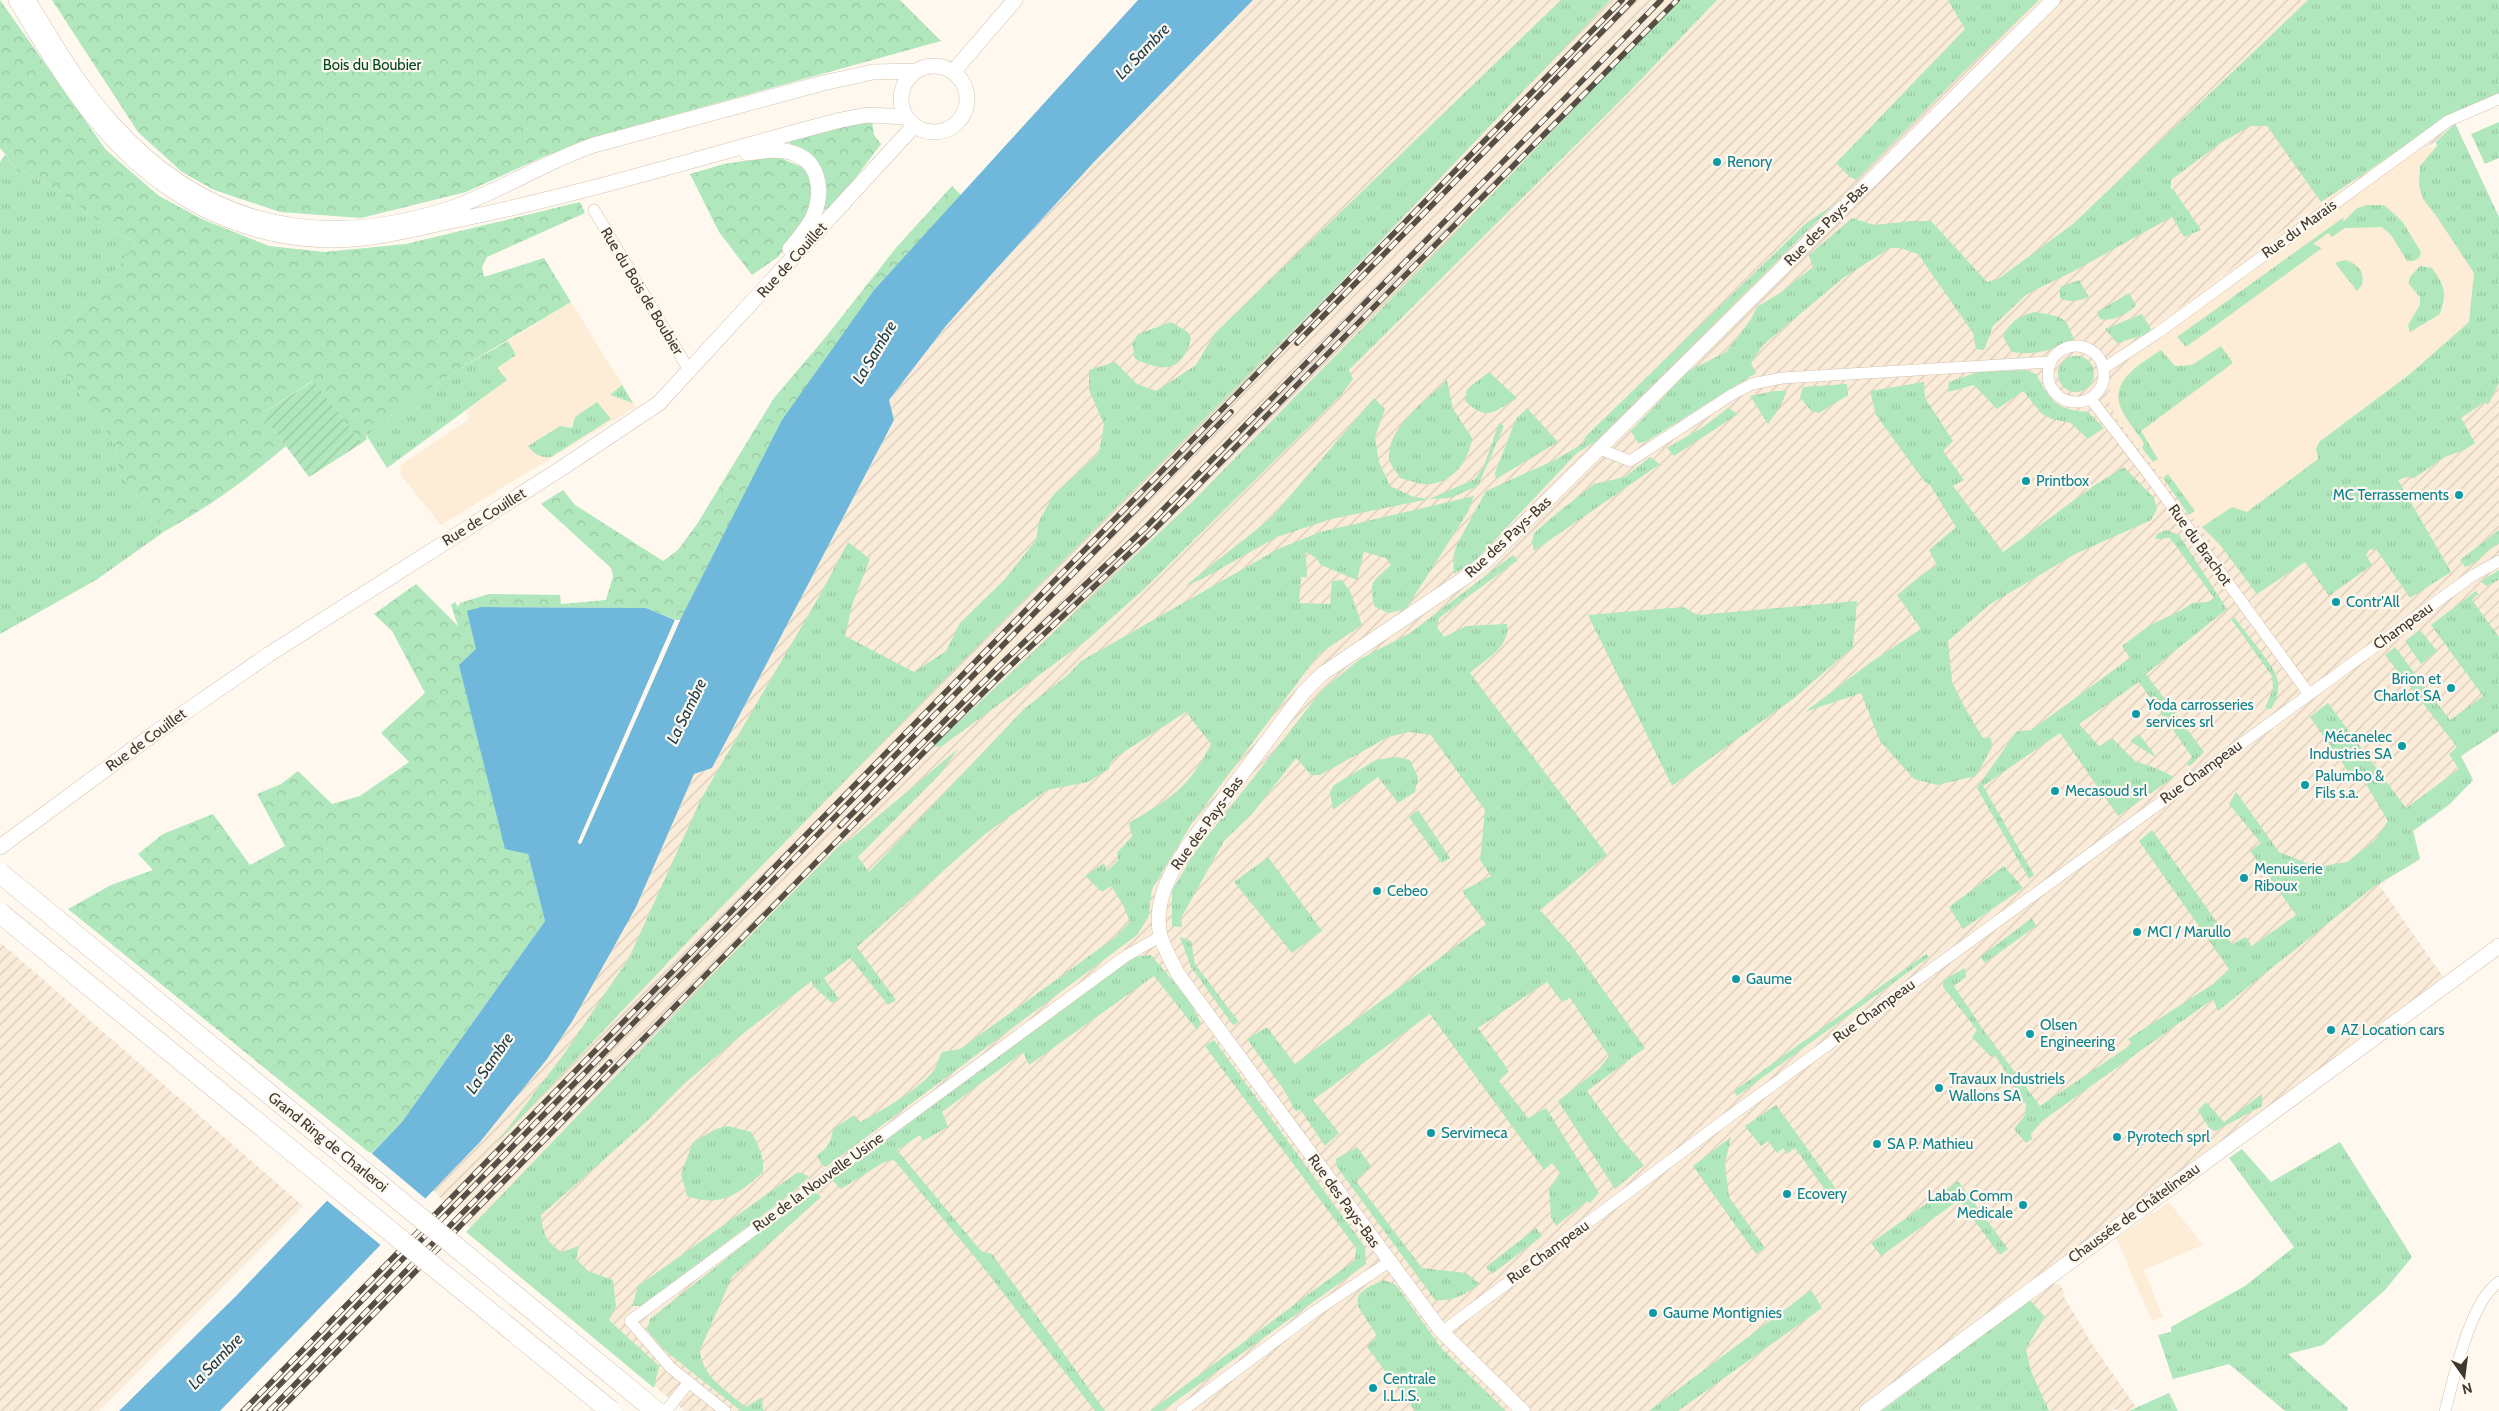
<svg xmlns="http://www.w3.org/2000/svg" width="2499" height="1411" font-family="Cabin,sans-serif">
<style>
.built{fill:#fdedd7}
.industrial{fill:url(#industrial-furrows)}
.grass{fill:url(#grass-tufts)}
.forest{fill:url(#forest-crowns)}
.garden{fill:url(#garden-furrows)}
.water{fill:#6fb8dc}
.pier{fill:#fef8ef}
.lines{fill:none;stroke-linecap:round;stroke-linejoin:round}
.minor-casing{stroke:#d2c3ae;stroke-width:12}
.tertiary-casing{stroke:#d2c3ae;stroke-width:15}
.secondary-casing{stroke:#d2c3ae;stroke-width:16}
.minor{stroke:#fff;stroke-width:11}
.tertiary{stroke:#fff;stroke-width:14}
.secondary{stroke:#fff;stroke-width:15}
.rail-casing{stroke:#554f46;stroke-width:5.5}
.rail{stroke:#fef8ef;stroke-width:4;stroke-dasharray:11;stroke-linecap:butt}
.motorway-bridge-casing{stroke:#d2c3ae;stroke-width:21;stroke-linecap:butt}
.motorway-bridge{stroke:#fff;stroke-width:20}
.culture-dot{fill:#0f9aa8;stroke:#fef8ef;stroke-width:2}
.labels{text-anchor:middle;stroke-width:4.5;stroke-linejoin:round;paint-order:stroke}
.park-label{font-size:15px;fill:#00471e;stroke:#fef8ef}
.culture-label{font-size:15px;fill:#0d838f;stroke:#fef8ef;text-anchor:start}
.street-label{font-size:15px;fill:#3e382f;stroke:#fef8ef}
.water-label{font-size:16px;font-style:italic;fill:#183a49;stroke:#fef8ef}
</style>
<defs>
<pattern id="industrial-furrows" width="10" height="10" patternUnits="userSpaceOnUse" patternTransform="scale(1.25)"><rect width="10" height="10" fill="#fbecd9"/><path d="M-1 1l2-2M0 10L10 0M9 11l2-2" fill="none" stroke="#d8cbbb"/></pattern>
<pattern id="grass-tufts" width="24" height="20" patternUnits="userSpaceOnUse" patternTransform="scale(1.25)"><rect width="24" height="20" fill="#b0e7bc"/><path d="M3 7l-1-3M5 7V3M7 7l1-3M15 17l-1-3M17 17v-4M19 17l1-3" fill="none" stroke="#98c7a2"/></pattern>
<pattern id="forest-crowns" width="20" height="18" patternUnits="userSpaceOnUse" patternTransform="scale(1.25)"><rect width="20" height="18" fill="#b0e7bc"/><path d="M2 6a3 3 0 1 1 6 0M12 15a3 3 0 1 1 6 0" fill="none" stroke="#98c7a2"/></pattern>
<pattern id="garden-furrows" width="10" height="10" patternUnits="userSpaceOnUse" patternTransform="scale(1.25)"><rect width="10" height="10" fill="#b0e7bc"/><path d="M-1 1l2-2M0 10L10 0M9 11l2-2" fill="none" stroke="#98c7a2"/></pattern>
</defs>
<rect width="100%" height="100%" fill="#fef8ef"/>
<path class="built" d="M2437,146l62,204 -282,199 -98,-127 -12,-24 6,-17 44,-56 166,-125 102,-52z
M571,302l65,105 -195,118 -41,-51 1,-9 68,-46 -3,-8 40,-31 -10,-12 20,-13 -8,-14z
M2169,1202l34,43 -59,25 19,47 -11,4 -36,-83z"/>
<path class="industrial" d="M1253,0h1246v104l-44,19 -19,19 -113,58 -166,125 -44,56 -6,17 12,24 98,127 282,-199v381l-38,25 12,24 -23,24 -37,27 7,28 -41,26 65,93 -581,433h-1178l-176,-143 -76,-78 47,-48 33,-40 60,-82 67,-122 54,-124 18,-6 182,-348 -5,-20 56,-73 44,-50 104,-114z
M0,942l303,264 -204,205h-99z
M2052,1283l7,1 6,9 -2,2 29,49 44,63 -7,4h-11l-1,-2 -6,2h-64l-16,-40 -5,-22 19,-32 -15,-17z"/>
<path class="grass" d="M1561,0h49l-266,279 -417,418 -233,238 -198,209 68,-90 65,-96 72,-159 120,-206 27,-51 22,17 -17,43 -8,34 69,36 32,-21 14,-28 44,-43 32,-40 3,-19 15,-27 45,-41 5,-29 -15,-34v-20l26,-8 22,22 19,7 40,-26 19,-32z
M1678,0h39l-90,94 -278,276 4,9 -12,16 -199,196 -55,49 -145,106 -10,1 262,-247 235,-240z
M1948,0h91l-76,72 -107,108 -6,-3 -14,-14 129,-134z
M2308,0h191v93l-47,22 -131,87 -54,-76h-16l-29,16 -51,38v10l2,-1 28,41 -17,7 -12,-20 -98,54 -47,23 -34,32 -9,24 -8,-1 -3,-16 -55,-79 -18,-6h-10l-47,30 -80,67 -12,18 5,10 -109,68 -9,2 -7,-12 57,-60 38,-19 25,-33 6,-12 23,-14 33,-26 -4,-12 43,-37 23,7 36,-4h20l56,61 11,-3 75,-55z
M2499,122v36l-14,6 -14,-30z
M2455,123l44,94v166l-11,22 -3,-3 -24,16 14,25 -11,7 -19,7 -31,21 -8,-1 -8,3 53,92 -41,26 -34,-49 -7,1 -3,5 6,10 -43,31 -24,-34 -48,32 -36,-48 -19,-19 30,-20 15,5 71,-53 -2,-10 3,-7 91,-68 59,-52 5,-49 -37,-56 -14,-18 -4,-14 1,-19 17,-20 -1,-4z
M5,155l10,12 41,22 55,42 25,11 -18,25 -50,58 -25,17 73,103 2,26 47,60 -69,49 -96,54v-472z
M1834,204l-238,237 -19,12 -103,109 -20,12 -1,-16 3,-12 30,-55 69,-31 29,-17 1,-6 220,-213z
M2368,205h16l18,16 19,31 -2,6 -6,3h-6l-16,-26 -9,-8 -37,1 -13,9 -4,-4 -15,11 9,4 -136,99 -9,-10 167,-120 -1,5 14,-14z
M2345,260c13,4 20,11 17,25l-5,6 -22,-28z
M2420,266l12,2c13,18 15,25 8,46l-30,18 -2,-7 12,-20v-8l-11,-13 1,-7z
M2079,280l10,17c-10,4 -19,6 -29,1v-11z
M2129,293l7,12c-7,9 -24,17 -36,14l-3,-7z
M2036,312c25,6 29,1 38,28 -20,9 -39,16 -62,12l-9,-15c5,-14 18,-23 33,-25z
M2142,314l9,15 -4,5 -30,9 -12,-14z
M1171,322l17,10 3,7c-10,34 -27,33 -56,20l-3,-15 6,-10z
M508,341l8,14 -19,13 10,12 -120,88 -22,-35 92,-63z
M2221,346l12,17 -92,68 17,28 -5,3 -11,-14 2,-5c-7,-11 -22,-27 -25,-41 -5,-25 25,-40 42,-52l14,16 17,-1z
M2058 374a18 18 0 1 1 36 0a18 18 0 1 1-36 0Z
M2025,370l11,4c14,27 21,36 52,38l16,16 -16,11 -17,-16 -19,-4 -10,-5 -19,-23 -26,18 -23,-24 -26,7 1,-10 29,-10z
M1489,372l28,26c-24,14 -29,24 -52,3l2,-12z
M1447,380l6,29 19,29c-3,22 -18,43 -41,46 -9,2 -22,-4 -31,-6 -3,-5 -8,-11 -10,-16 -8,-31 38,-63 57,-82z
M1924,382l1,16 28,43 -10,10 21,29 -11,6 50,66 92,-67 29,-18 30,31 3,11 -6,11 -76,34 -86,51 -41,36 4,41 14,28 17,28h8l1,9 -16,29 -39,9 -23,-6 -34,-38 -19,-48 -56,19 66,-50 50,-33 -24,-34 27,-22 13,-8 -8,-15 27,-23 -26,-42 -6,-4 -48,-66 -6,-24z
M1847,384l1,11 -29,18 -8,-2 -11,-14 3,-10z
M622,385l11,18 -23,-8z
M1775,391h12l-6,14 -13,19 -18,-28z
M1374,398l11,11 -10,28 4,25 11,24 24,11 15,2 46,-20 9,-13 15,-43 5,3 -26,60 -28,12 -21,1 -98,20 -54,18 -75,42 -17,7 86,-68z
M597,402l14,17 -60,38c-11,1 -17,-3 -23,-11l32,-20 12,2 3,-11z
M1527,408l31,34 -62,37 -1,-6 21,-54z
M1728,408l10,6 -64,42 -7,-8 36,-21z
M1650,457l10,7 -126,87 -2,-9 2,-9 22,-19 38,-30 31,-7z
M2168,474l27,37 -6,4 -26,-37z
M1474,496l-6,16 -62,97 -18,4 -14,-7c-5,-25 -2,-24 17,-41l-5,-7 -22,-6 -7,28 -36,-15 -5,-7 -10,-6 1,25h-6l-2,26 31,1 2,-23 10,-1 8,11 12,34 -43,29 -127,169 -40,66 -4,29 -11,17 -311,232 -5,-3 -4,-9c11,-7 14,-13 16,-26l21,-14 6,7c21,-11 60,-33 74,-52 4,-5 5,-13 8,-18l18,-3 154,-111 16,-16 -7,-17 -12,-19 -9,6 -17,-16 19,-13 3,8 11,-11 -1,-7 15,-17 -3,-13c42,-25 59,-34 82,-79l-25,-32 -70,45 -6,6 -1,6 -21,13 -41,8 -62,44 -128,113 39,53 -8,5 -38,-47 -26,20 15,21 -7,4 -19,-17 -1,-5 -67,51 -60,51 -40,40 -104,92c2,20 5,25 20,37l18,-6 -3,13 12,12 25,9 3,27 -7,13 50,46 -5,22 -188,-156 310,-323 68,-68 2,2 113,-95 -19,26 -82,83 11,15 155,-163 44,-34 13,-14 197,-112 42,-17z
M2166,530l13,5 48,74 -81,65 58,78 -14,14 -3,-1 5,-8 -53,-75 -60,42 20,22 13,-8 23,23 23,8 16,8 -56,39 -58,-83 -77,53 51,89 -5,4 -52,-91 39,-56 13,-2 1,1 100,-73 -8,-12 28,-21 32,-15 10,-7 16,-1 6,-4 -44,-60 -15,1 2,-5z
M2499,530v14c-12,5 -21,20 -34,23l-5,-7z
M1513,555l5,5 -79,58 -2,9 7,10 22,-11 41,-2c3,24 -22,35 -37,49l137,182 -67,55 31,35 74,103 -58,43 36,50 21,24 -29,24 -57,-88 41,-32 10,-13 -39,-58 -8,4 -15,-20 -69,46 31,43 -10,10 29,37 18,-10 53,85 -9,10 -3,-2 -31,25 -5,-9 -2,-28 11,-16 -8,-10 -8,7 -114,-156 -117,86 26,33 -14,13 -25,-37 -4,3 -12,-22 -37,-51 20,-12 28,37 191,-140 -24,-33 29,-15 -11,-16 5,-50 -54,-75 -22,-3 -21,5 -68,38h-9l-15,-17 -44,56 -28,27 -43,77 1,9 -10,-1v-36l24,-39 126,-161 38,-31 50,-26z
M2499,570v10l-13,6 -5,-5z
M2476,591l2,3 -6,6 27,37v94l-38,25 12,24 -23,24 -37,27 7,28 -48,29 -154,123 -5,-12 -171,122 -11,13 1,5 -6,4 -12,-14 11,-14 1,-10 -31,-50 -4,2 -19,-20 5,-7 -34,-43v-7l22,-12 1,9 -12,9 28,42 58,78 92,-62 -4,-5 85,-55 16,-15 -90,-128 13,-11 80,114 14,-7 6,9 44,-31 -46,-64 11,-8 -32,-39 7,-12 43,60 37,15 31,-5 28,-22 13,-19 -28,-47 -6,6 -44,-63 18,-14 78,105 53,-39 -10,-15 8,-7 -72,-92 10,-8 55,73 33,-24 -52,-71z
M1857,601l-4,46 -60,52 -121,87 -84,-171 95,-8 15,8z
M2235,618c9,13 36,44 41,57 5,11 1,26 -5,34l-6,-1 8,-19 -1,-13 -41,-57z
M2420,630l17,21 -16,13 -16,-23z
M2139,734l18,24 -27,-17z
M1397,757l13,3 8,17 -3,15 -17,11 -20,-26 -45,33 -3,-18 4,-7 42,-25z
M1418,810l32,48 -8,5 -33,-46z
M1268,857l54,74 -30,22 -58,-71z
M2004,866l19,22 -60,41 -14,-22z
M2032,918l4,8 -51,37 -5,-6z
M1180,937l11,4 4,23 44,58 -6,3 -42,-58z
M1926,954l3,3 -192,139 -3,-5z
M1151,955l38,45 12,23 -4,7 -43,-54 -125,89 -6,-13 -81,60 6,15 -25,14 -3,-6 -23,15 84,101 11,3 113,157h-10l-116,-149 -85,-102 -10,2 -43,27 -9,-9 302,-223z
M1214,1040l151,207 1,17 -204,147h-12l205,-151 1,-12 -151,-202z
M2262,1094v12l-47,25 -6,-3 -11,-18 8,-8 18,20z
M1776,1105l63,88 -8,5 -36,-50 -8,6 -4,-6 -6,5 -9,-12 -7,5 -16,-20z
M728,1126l23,6c8,14 13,24 12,40 -24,22 -43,36 -76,24l-6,-22 12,-32 23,-13z
M1731,1137l-6,27 4,33 36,51 -9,6 -63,-88z
M2340,1142l72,115 -27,33 -62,55 -35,9 60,54 -1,3h-62l-56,-47 -56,15 -15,-44 13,-3v-5l74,-41 49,-39 -65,-89 13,-9 29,33z
M1357,1147l14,19 -15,15 66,87 44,5 14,11c-14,10 -27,18 -45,16l-98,-133 -1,-8z
M798,1172l11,4 -16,16 -151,114h-10l6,-20z
M1958,1181l50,68 -8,6 -41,-55 -78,56 -10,-13z
M813,1190l8,7 -89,80 -32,73c1,26 28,42 46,57l16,-10 1,14h-22l-78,-62 -16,-19 3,-11z
M1536,1228l6,8 -50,38 -6,-7z
M1384,1280l12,5 46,64 64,62h-91l-48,-64 10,-11c-18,-30 -36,-39 7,-56z
M1811,1290l11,18 -144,103h-29z
M2030,1300l15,17 -19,32 5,22 18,40h-168z
M2169,1393l9,18h-49z"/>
<path class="forest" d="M0,0l106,150 53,46 45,24 65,26 56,6 81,-8 174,-42 5,11 -98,44 -5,10 2,10 60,-19 27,44 -114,68 -92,63 2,6 -5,4 -50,-62 -50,33 24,32c-38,32 -77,61 -121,85l-47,-60 -2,-26 -73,-103 25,-17 50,-58 18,-25 -25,-11 -55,-42 -41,-22 -15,-19z
M52,0h848l41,41 -314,87 -82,28 -79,36 -105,26 -81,-6 -66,-22 -32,-18 -44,-40z
M872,121l2,14 7,9 -49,65 -9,1c6,-14 5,-38 -7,-48 -7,-7 -18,-12 -26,-17l-2,-6 30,-8z
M775,156l30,12 7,12 1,20 -14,30 -21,27 -26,18 -33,-43 -29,-58 34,-10z
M952,186l9,9 -87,95 -195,331 -33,-13 -165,-1 47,247 17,67 -143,201 -31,32 -303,-245 43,-24 42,-15 -15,-16 25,-20 50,-20 37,51 35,-19 -28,-52 24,-10 17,-13 34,33 28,-8 49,-34 -28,-29 44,-40 -33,-62 -18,-17 42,-30 42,42 -7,-21 4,-3 3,5 2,-4 29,-9 71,1 1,9 45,-4 7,-24 -2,-8 -70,-64 22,-14 12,15 88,56 15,-11 19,-26 77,-126 51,-60 70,-89z"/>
<path class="garden" d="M313,381l49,62 -53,34 -47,-63z"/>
<path class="water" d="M1138,0h115l-160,163 -104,114 -44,50 -56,73 5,20 -182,348 -18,6 -58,133 -63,113 -26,39 -67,83 -260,269h-101l117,-115 166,-174 143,-201 -17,-67 -23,-5 -46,-184 17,-16 -9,-38 14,-4 165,1 29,12 -97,222 3,2 99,-224 102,-200 92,-130z"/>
<path class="pier" d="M675,620h5l-99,223 -2,1 -1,-2z
M370,1152l57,48 -44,47 -58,-48z"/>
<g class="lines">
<defs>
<path id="minor" d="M594,210l96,162
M2048 374a28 28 0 1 1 56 0a28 28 0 1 1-56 0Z
M2104,368l55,-36 289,-211 51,-22
M2090,398l60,78 159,218
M1600,449l30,12 101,-66 21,-11 30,-6 267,-16
M1442,1332l284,-213 746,-543 27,-15
M666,1411l23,-29
M725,1411l-54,-43 -41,-47 496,-365 35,-20
M1182,1411l132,-99 75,-50
M2445,1411c9,-33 25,-110 54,-129"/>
<path id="tertiary" d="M1523,1411l-81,-79 -264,-358c-6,-12 -13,-24 -17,-36 -9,-33 9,-66 27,-92l116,-154 18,-18 144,-97 20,-16 567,-561"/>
<path id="secondary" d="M16,0c41,70 85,143 154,189 45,31 101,50 156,51 44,1 87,-11 130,-20 130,-26 257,-67 385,-100l26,-5 39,2
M28,0c26,43 51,87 85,124 93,103 206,127 336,85 50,-17 95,-47 145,-64l229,-62 50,-11 43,-1
M901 99a33 33 0 1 1 66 0a33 33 0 1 1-66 0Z
M953,72l62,-72
M747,153c15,-2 32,-5 46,0 28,9 30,41 20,64 -6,12 -15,22 -23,32
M0,847l155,-114 113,-78 294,-187 97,-65 255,-277
M1867,1411l632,-465"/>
</defs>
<use href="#minor" class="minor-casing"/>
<use href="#tertiary" class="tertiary-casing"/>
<use href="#secondary" class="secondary-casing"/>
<use href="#minor" class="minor"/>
<use href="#tertiary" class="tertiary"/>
<use href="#secondary" class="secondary"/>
<defs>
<path id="rail" d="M1297,343l336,-343
M840,826l161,-162 144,-136 516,-528
M243,1411l1379,-1411
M254,1411l977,-999
M269,1411l341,-349
M279,1411l650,-664 78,-78 143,-135 527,-534"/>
</defs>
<use href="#rail" class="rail-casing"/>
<use href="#rail" class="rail"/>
<defs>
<path id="motorway-bridge" d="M0,873l656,538
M0,913l611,498"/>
</defs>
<use href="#motorway-bridge" class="motorway-bridge-casing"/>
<use href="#motorway-bridge" class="motorway-bridge"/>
</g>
<g class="culture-dot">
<circle cx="1717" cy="162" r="5"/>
<circle cx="2026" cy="481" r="5"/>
<circle cx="2459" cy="495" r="5"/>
<circle cx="2336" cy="602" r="5"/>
<circle cx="2451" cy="688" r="5"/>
<circle cx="2136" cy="714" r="5"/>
<circle cx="2402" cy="746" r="5"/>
<circle cx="2305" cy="785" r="5"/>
<circle cx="2055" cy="791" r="5"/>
<circle cx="2244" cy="878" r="5"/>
<circle cx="1377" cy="891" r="5"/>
<circle cx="2137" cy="932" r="5"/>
<circle cx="1736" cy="979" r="5"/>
<circle cx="2331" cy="1030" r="5"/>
<circle cx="2030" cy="1034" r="5"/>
<circle cx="1939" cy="1088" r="5"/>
<circle cx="1431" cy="1133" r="5"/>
<circle cx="2117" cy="1137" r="5"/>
<circle cx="1877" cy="1144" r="5"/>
<circle cx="1787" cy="1194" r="5"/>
<circle cx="2023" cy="1205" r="5"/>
<circle cx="1653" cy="1313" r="5"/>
<circle cx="1373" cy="1388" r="5"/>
</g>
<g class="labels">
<g class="park-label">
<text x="372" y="70">Bois du Boubier</text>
</g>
<g class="culture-label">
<text x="1727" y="167">Renory</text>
<text x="2036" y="486">Printbox</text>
<text x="2449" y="500" text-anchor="end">MC Terrassements</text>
<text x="2346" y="607">Contr'All</text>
<text x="2441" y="684" text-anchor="end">Brion et<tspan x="2441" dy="17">Charlot SA</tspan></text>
<text x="2146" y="710">Yoda carrosseries<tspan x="2146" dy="17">services srl</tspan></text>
<text x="2392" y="742" text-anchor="end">Mécanelec<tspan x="2392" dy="17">Industries SA</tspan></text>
<text x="2315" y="781">Palumbo &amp;<tspan x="2315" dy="17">Fils s.a.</tspan></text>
<text x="2065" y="796">Mecasoud srl</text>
<text x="2254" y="874">Menuiserie<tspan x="2254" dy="17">Riboux</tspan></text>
<text x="1387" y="896">Cebeo</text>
<text x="2147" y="937">MCI / Marullo</text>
<text x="1746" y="984">Gaume</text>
<text x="2040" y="1030">Olsen<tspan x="2040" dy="17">Engineering</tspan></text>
<text x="2341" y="1035">AZ Location cars</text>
<text x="1949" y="1084">Travaux Industriels<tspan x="1949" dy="17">Wallons SA</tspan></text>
<text x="1441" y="1138">Servimeca</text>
<text x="2127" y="1142">Pyrotech sprl</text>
<text x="1887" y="1149">SA P. Mathieu</text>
<text x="1797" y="1199">Ecovery</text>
<text x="2013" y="1201" text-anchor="end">Labab Comm<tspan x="2013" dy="17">Medicale</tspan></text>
<text x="1663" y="1318">Gaume Montignies</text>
<text x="1383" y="1384">Centrale<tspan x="1383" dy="17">I.L.I.S.</tspan></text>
</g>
<g class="street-label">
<text transform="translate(1826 224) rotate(-45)" y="5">Rue des Pays-Bas</text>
<text transform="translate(2299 229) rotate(-36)" y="5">Rue du Marais</text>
<text transform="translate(792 260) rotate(-48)" y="5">Rue de Couillet</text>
<text transform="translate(642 291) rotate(59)" y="5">Rue du Bois de Boubier</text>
<text transform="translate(484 517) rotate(-32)" y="5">Rue de Couillet</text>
<text transform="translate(1508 537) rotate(-43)" y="5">Rue des Pays-Bas</text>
<text transform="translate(2200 545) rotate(54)" y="5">Rue du Brachot</text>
<text transform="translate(2403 626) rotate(-36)" y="5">Champeau</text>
<text transform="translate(146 740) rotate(-36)" y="5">Rue de Couillet</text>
<text transform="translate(2201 772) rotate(-36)" y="5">Rue Champeau</text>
<text transform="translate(1207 823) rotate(-54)" y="5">Rue des Pays-Bas</text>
<text transform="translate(1874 1011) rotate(-36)" y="5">Rue Champeau</text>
<text transform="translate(328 1142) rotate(39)" y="5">Grand Ring de Charleroi</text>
<text transform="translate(818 1182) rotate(-36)" y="5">Rue de la Nouvelle Usine</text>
<text transform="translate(1344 1201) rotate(54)" y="5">Rue des Pays-Bas</text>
<text transform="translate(2134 1213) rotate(-36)" y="5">Chaussée de Châtelineau</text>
<text transform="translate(1548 1252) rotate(-36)" y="5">Rue Champeau</text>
</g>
<g class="water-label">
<text transform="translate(1142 51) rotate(-46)" y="6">La Sambre</text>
<text transform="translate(874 352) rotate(-59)" y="6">La Sambre</text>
<text transform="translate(686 711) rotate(-64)" y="6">La Sambre</text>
<text transform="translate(489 1063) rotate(-55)" y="6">La Sambre</text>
<text transform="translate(215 1361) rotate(-46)" y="6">La Sambre</text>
</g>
</g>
<g transform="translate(2464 1376) rotate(166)" stroke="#fef8ef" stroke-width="4" paint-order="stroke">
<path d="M0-4L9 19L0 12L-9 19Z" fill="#3e382f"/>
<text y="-8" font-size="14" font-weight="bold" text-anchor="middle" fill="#3e382f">N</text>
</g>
</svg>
